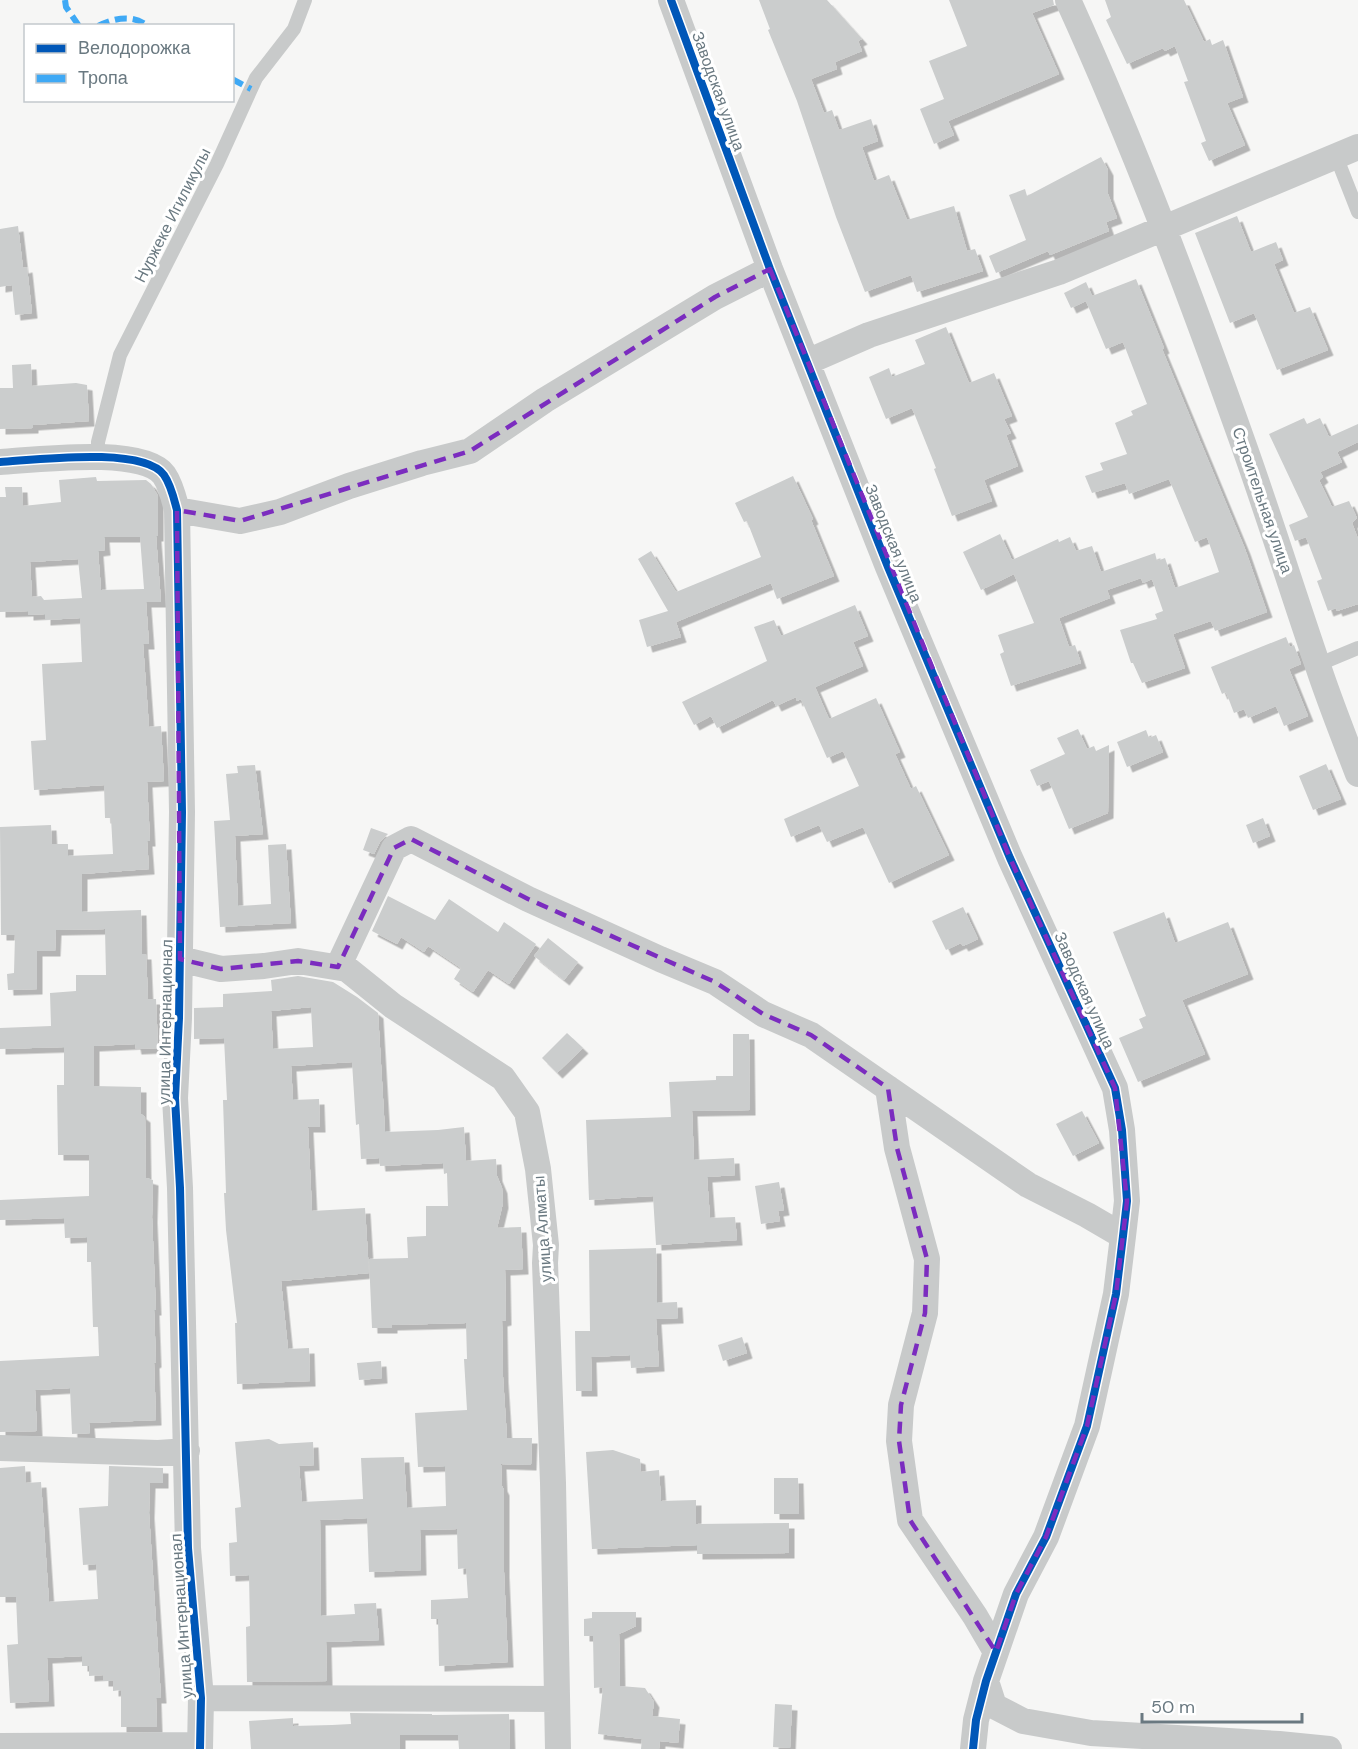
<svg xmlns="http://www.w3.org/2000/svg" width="1358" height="1749" font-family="'DM Sans',sans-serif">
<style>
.building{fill:#cbcdcd;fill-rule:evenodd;filter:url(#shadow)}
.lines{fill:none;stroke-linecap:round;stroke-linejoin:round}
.service{stroke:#c8caca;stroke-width:14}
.minor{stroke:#c8caca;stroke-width:26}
.quiet{stroke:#3fa9f5;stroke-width:6;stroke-dasharray:12 6;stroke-linecap:butt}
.cycleway-casing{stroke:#fff;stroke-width:11}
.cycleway{stroke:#0057b8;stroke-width:8}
.marked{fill:none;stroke:#7b2cbf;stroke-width:4.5;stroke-dasharray:12 8;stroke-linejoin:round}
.labels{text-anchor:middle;stroke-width:6;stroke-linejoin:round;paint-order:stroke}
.street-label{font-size:16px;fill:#6a7981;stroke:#fff}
</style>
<defs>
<filter id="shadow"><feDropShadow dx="5.5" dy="5.5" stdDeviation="0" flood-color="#0004"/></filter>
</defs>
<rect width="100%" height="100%" fill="#f6f6f5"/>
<path class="building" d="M759,0h68l35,39 -4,2 4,10 -27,11 2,7 -26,10 13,34 8,-3 7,20 32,-11 7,22 -16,6 12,34 15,-6 18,45 47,-14 13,45 8,-2 8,22 -66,21 -6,-17 -46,17 -29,-75 -39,-116 -29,-71 2,-1z
M949,0h104l1,5 -22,8 27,61 -111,47 6,14 -20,9 -14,-35 24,-10 -15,-38 38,-15z
M1105,0h79l20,42 6,-3 2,6 11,-5 20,57 -16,6 18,42 -36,16 -8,-18 5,-2 -22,-59 4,-1 -13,-35 -10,5 -2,-3 -36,16 -21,-44 5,-3z
M1101,157l7,13v24l9,24 -11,4 3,9 -59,24 -2,-4 -52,22 -7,-17 37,-16 -17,-45 16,-6 2,7z
M1237,216l14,36 25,-10 7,18 -9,4 20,49 16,-6 18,43 -51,20 -23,-57 -24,10 -35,-90z
M18,226l5,42 4,-1 5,46 -17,2 -3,-30 -12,2v-58z
M1136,279l28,69 -2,1 83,200 22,63 -52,19 -4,-10 -38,13 12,34 -43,15 -9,-20h-2l-11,-33 37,-11 -2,-5 8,-3 -11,-32 -9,4 -2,-5 -34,12 3,8 -51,20 10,29 6,-2 6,18 -70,23 -11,-32 4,-2 -6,-17 36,-12 -20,-49 -33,16 -18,-38 37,-18 12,26 46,-21 1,3 11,-5 6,14 16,-5 9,26 54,-19 2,8 8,-3 10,30 44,-16 -12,-35 -12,5 -26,-63 -40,15 -4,-11 -33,10 -7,-17 18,-6 -3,-7 27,-9 -12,-31 18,-8 -2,-4 16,-7 -24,-62 -17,7 -20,-48 -15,7 -7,-15 22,-11 6,14z
M946,327l23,56 25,-10 18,43 -8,3 7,14 -5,2 12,31 -34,14 8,21 -40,15 -18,-47 2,-1 -24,-60 -26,11 -17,-42 20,-9 3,9 33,-13 -10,-24z
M31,364l1,22 44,-3 11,2 2,36 -56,4v3l-33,1v-41h13l-1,-23z
M1304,418l3,6 13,-6 9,19 29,-13v18l-21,10 5,10 -22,10 3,5 -4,3 13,27 17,-6 8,17 -5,5 6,16v65l-21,7 -1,-3 -8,3 -11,-30 5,-2 -16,-42 -11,4 -6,-16 19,-8 -39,-83z
M793,476l20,43 -2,1 23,56 -57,23 -6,-16 -95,39 5,15 -34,10 -8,-27 29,-9 -30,-52 13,-8 25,41 85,-35 -14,-36 -3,1 -9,-19z
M96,477l1,4 49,-1 5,4 7,12v40h-2l5,66h-15l3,42h-6l6,83 12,-1 3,55 -17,1 3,59h-3l2,28 -67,5v38l59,-2 1,44h4l2,45h8l2,49 -22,1 -1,-5 -41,2v40l47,1v27l4,3 1,61 7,2 -1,37 4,93h-2l2,52 -2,1 2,57 -67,3 1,10 -18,1 -2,-46 -35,2 2,41 -37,1v-71l99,-5 -1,-29h-5l-2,-65h-4v-25l-22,1 -1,-20 -64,2v-20l89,-4v-41h-31l-1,-70h7v-38l-64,2v-21l51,-2 -1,-33 26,-2v-16h30l-1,-46 -49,1 -1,21h-18v38l-29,1 -1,-16 7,-1 1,-38h-14l-1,-108 51,-2 1,19h16v12l45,-2 -2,-36h-6l-1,-33 -70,5 -3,-49 15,-1 -4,-76 40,-2 -2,-44 -35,2v-6l-17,1v-4l-28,1v-115h6l-1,-10h17l1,19 38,-4 -2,-22zM104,537h36l4,52 -43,1 -3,-39 7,-1zM78,559l4,39 -38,2 -3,-4 -9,1 -2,-35z
M855,605l13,31 -15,6 10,24 -48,21 14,32 47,-21 24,54 -5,2 16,35 5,-3 33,69 -60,28 -26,-56 -36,15 -8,-17 -28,12 -7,-18 75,-33 -16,-35 -16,7 -26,-59 -4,2 -1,-4 -20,9 -3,-6 -56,28 -6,-12 -17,9 -12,-23 85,-41 -13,-34 20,-7 7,16z
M1286,637l4,10 4,-2 7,19 -12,5 19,47 -24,10 -8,-20 -28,12 -4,-9 -10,4 -8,-21 -4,2 -11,-27z
M1078,729l9,20 7,-3 2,5 13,-6 -1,68 -39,16 -20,-48 -12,5 -7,-16 35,-16 -8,-16z
M1146,730l3,8 7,-3 7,17 -36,15 -10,-25z
M1326,764l15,35 -28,11 -14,-34z
M255,765l8,69 -28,2 3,70 33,-2 -3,-59 18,-1 5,79 -71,4 -6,-106 16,-1 -4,-46 12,-1 -1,-7z
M1263,818l7,18 -17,7 -7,-18z
M371,828l17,6 -8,8 -6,12 -11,-4z
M388,896l47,24 14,-21 49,33 6,-10 32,22 -27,40 -21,-14 -15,22 -19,-13 7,-11 -33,-22 -4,6 -23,-15 -4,7 -25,-13z
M963,907l15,32 -15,7 -2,-3 -15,7 -14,-29z
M1164,912l11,31 53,-21 20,52 -66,26 23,54 -67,28 -19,-44 24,-10 -4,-9 7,-3 -33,-84z
M548,938l30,24 -14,18 -30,-24z
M298,976l35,6 24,15 21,16 7,119 53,-2 26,-3 2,34 30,-2 1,17 5,12 1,15 -6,25 24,-1 2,42 -18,1 1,50 -4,1 1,56 4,61h25l-1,27 -30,-1 1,22 2,4v82l4,90 -69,4 -1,-47h-7v-19l37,-2 -2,-30 -8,1 -1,-40 -37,1 1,40 -52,2 -2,-54 -47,2 1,96 34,-2 -1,-10 22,-1 3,37 -53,2 1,39 -80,1 -1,-55 4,-1 -1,-51 -19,1 -1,-33 8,-1 -2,-34 6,-1 -6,-65 34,-3 10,5 34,-2 1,23 -15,1 3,36 61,-3 -2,-41 43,-1 3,51 39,-2 -1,-40 -27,1 -3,-54 52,-3 -3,-51h3l-1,-36 -74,2v3h-20l-3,-69 39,-1 -1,-21 19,-1v-30h22l-1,-33 -3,1 -1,-11 -63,3 -1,-8 -18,1 -2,-35 -3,1 -4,-63 -61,4 2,34 26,-1 1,28h-12l4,84 53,-3 4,65 -88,8 7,68 21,-1 1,33 -73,3 -2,-61h2l-11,-93 -2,-37h2l-3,-93h4l-3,-62 -30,1v-31l29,-1v-13l49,-3 -1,-11zM311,1007l2,40 -40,2 -2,-38z
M567,1033l16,15 -26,25 -15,-15z
M733,1034h16l1,76 -58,1 2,49 40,-2 1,17 -28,2 3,41 25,-1 2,23 -81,5 -3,-49 -64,4 -3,-80 85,-3 -2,-35 47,-2v-4h17z
M1082,1111l17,32 -26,13 -17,-32z
M779,1182l5,28 -6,1 2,10 -19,3 -6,-38z
M656,1248l1,55 20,-1 1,16 -22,1 3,47 -28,2 -1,-13 -39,2 1,34h-16l-1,-60h15l-1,-81z
M742,1337l5,16 -24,8 -5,-16z
M381,1361l1,17 -23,2 -2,-17z
M613,1450l27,9 1,13 18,-2 2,31 35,-1v24l93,-1v30l-92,1v-9l-105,4 -6,-97z
M25,1466l1,17 15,-1 8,120 49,-3 -2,-35 -13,1 -4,-57 29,-2 1,-40 54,2v15h-13l-1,30 12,185h-5l1,29h-36v-37l-8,1v-10h-10v-6l-14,1v-10h-7v-10l-35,2 2,43 -39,2 -3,-58 11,-1 -2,-47h-16v-129z
M774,1478h24l1,36h-25z
M592,1612h44v14l-17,8 1,52 25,2 9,14 -2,14 28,3 -2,24 -18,-2 -1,8h-18l1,-10 -44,-5 5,-47 -9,1 -1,-52h-9v-17l8,-1z
M775,1704l17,1 -2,43 -17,-1z
M350,1713l82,1v1l77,-1 1,35h-51l-1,-14h-58v14h-149l-2,-28 44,-3v8l39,-1 19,-1z"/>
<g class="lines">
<path class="service" d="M1336,156l22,56
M98,457v-15l22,-87 97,-191 39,-86 38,-49 11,-29
M1317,665l41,-17"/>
<path class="minor" d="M671,0l99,269 118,298 122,291 105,230 7,42 5,71 -4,35 -7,58 -29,132 -41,111 -30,57 -30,87 -10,39 -3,29
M1068,0c66,145 122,294 175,443 26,73 49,147 74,220 12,37 27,74 41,111
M807,362l62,-27 190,-63 299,-125
M0,462c35,-2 143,-16 164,13 7,10 10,24 13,35l5,302 -3,206 -4,80 5,90 8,360 13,150 -1,51
M177,510l63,11 40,-9 69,-26 73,-23 48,-12 75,-51 170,-103 55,-28
M180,959l41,10 43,-3 34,-5 49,8 46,37 110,72 24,34 11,57 8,76 -1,18 8,220 5,266
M338,967l56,-119 17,-9 117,60 132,60 55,23 48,32 48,21 217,150 59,30 36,21
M888,1088l9,60 30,111 -2,54 -24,92 -2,36 11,79 65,96 21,36
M0,1448l158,5 29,-2
M986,1681l8,25 29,15 68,12 188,11 50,5
M201,1698l356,1
M0,1746l200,-1"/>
<path class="quiet" d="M65,0l1,7 13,19
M98,26c17,-8 34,-12 50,0
M232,79l19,10"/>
<defs>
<path id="cycleway" d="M671,0l99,269 118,298 122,291 105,230 7,42 5,71 -4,35 -7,58 -29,132 -41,111 -30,57 -30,87 -10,39 -3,29
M0,462c35,-2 143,-16 164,13 7,10 10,24 13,35l5,302 -3,206 -4,80 5,90 8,360 13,150 -1,51"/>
</defs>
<use href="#cycleway" class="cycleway-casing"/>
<use href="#cycleway" class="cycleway"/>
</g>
<path class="marked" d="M770,269l240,589 105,230 12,113 -11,93 -29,132 -41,111 -30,57 -20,58 -86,-132 -11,-79 2,-36 24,-92 2,-54 -30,-111 -9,-60 -77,-53 -48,-21 -48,-32 -187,-83 -117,-60 -17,9 -56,119 -40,-6 -77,8 -41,-10 -3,-449 63,11 230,-70 245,-154z"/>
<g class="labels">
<g class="street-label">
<text transform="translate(719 91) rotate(70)" y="6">Заводская улица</text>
<text transform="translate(172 215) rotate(-63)" y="6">Нуржеке Игиликулы</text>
<text transform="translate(1263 500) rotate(71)" y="6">Строительная улица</text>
<text transform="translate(894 543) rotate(68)" y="6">Заводская улица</text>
<text transform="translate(1085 990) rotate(66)" y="6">Заводская улица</text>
<text transform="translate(165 1022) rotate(-89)" y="6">улица Интернационал</text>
<text transform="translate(542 1229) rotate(-94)" y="6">улица Алматы</text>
<text transform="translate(181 1616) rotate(-94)" y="6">улица Интернационал</text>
</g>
</g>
<rect x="24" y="24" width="210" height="78" fill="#ffffff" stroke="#c3c9cd" stroke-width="1.5"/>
<rect x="36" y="44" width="30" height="9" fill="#0057b8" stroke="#c3c9cd" stroke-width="1.5"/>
<text x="78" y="54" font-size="18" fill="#6a7981">Велодорожка</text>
<rect x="36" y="74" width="30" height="9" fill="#3fa9f5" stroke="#c3c9cd" stroke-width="1.5"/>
<text x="78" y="84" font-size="18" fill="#6a7981">Тропа</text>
<path d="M1142 1713v9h160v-9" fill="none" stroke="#6a7981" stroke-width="3"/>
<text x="1151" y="1713" font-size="18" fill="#6a7981" stroke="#ffffff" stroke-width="4.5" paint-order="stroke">50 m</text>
</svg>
